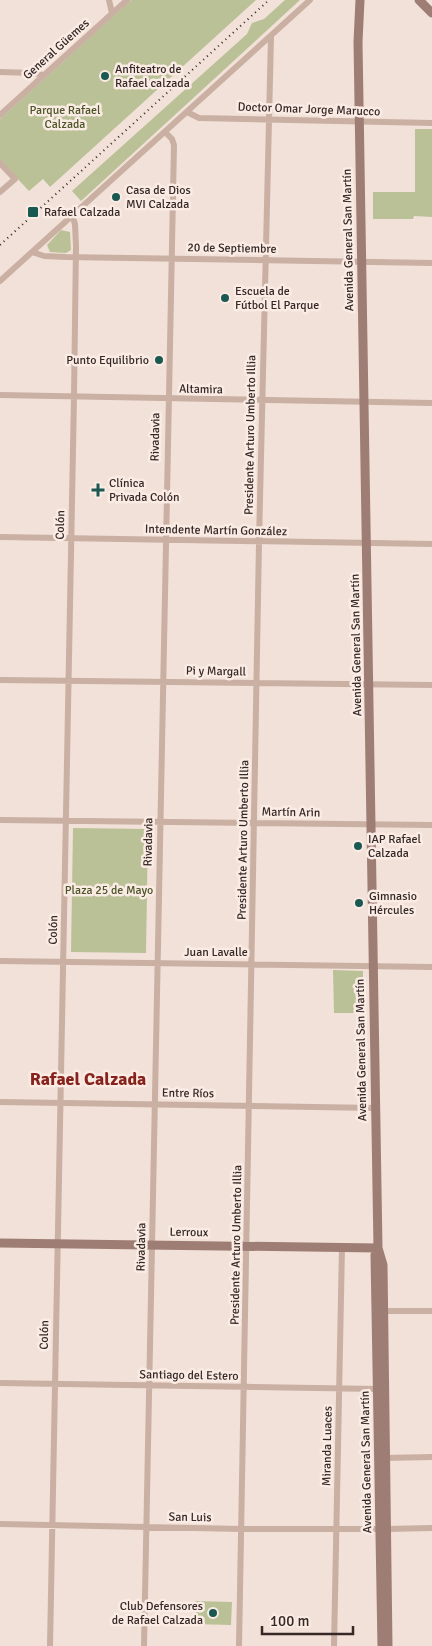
<svg xmlns="http://www.w3.org/2000/svg" width="432" height="1646" font-family="Signika,sans-serif">
<style>
.green{fill:#bac197}
.lines{fill:none;stroke-linecap:round;stroke-linejoin:round}
.street{stroke:#caafa3;stroke-width:6}
.secondary{stroke:#9e7d75;stroke-width:9}
.rail{stroke:#352826;stroke-width:2;stroke-dasharray:1 4;stroke-linecap:butt}
.poi-dot{fill:#1a5852;stroke:#faece4;stroke-width:2}
.labels{text-anchor:middle;stroke-width:5;stroke-linejoin:round;paint-order:stroke}
.street-label{font-size:12px;fill:#352826;stroke:#faece4}
.poi-label{font-size:12px;fill:#352826;stroke:#faece4;text-anchor:start}
.park-label{font-size:12px;fill:#4c5428;stroke:#faece4}
.district-label{font-size:18px;font-weight:bold;fill:#87231c;stroke:#faece4}
</style>
<rect width="100%" height="100%" fill="#f2e1d8"/>
<path class="green" d="M131,0h125l-206,187 -7,-8 -14,12 -29,-31v-41z
M285,0h15l-219,201 -9,-10 175,-157 5,-11 12,-4z
M415,129h17v88l-18,-1 -1,3h-40v-27h42z
M61,230l9,2 1,18 -5,3 -16,-1 -3,-7z
M73,828l75,1 -2,124 -75,-1z
M333,970l30,1v42h-29z
M195,1601l37,1 -1,23 -37,-1z"/>
<g class="lines">
<path class="street" d="M109,0l3,13
M0,72l34,1 9,2
M187,112l12,6 233,5
M0,115l127,-115
M0,163l15,16 -15,13
M32,252l12,4 22,1 366,6
M0,281l310,-281
M0,395l432,8
M0,537l432,7
M0,680l432,5
M0,820l432,5
M0,961l432,6
M0,1102l375,6
M384,1311h48
M0,1383l377,6
M383,1458l49,-1
M0,1524l242,5h138
M387,1529l45,-1
M50,1646l24,-1249 2,-151 -1,-22 -3,-9
M144,1646l30,-1501 -2,-6 -7,-7
M239,1646l20,-1104 12,-506
M334,1646l8,-399"/>
<path class="secondary" d="M360,0l-2,42 20,1206 5,17 5,381
M419,0l13,13
M0,1243l378,5
M378,1248l-3,7 7,391"/>
<path class="rail" d="M0,245l269,-245"/>
</g>
<g class="poi-dot">
<circle cx="105" cy="76" r="5"/>
<circle cx="116" cy="197" r="5"/>
<rect x="27" y="206" width="12" height="12" rx="2.5"/>
<circle cx="225" cy="298" r="5"/>
<circle cx="159" cy="360" r="5"/>
<path d="M95.5 482.5h5v5h5v5h-5v5h-5v-5h-5v-5h5z"/>
<circle cx="358" cy="846" r="5"/>
<circle cx="359" cy="903" r="5"/>
<circle cx="213" cy="1613" r="5"/>
</g>
<g class="labels">
<g class="street-label">
<text transform="translate(56 49) rotate(-42)" y="4">General Güemes</text>
<text transform="translate(309 109) rotate(2)" y="4">Doctor Omar Jorge Marucco</text>
<text transform="translate(348 240) rotate(-91)" y="4">Avenida General San Martín</text>
<text transform="translate(232 248) rotate(1)" y="4">20 de Septiembre</text>
<text transform="translate(201 389) rotate(1)" y="4">Altamira</text>
<text transform="translate(250 435) rotate(-89)" y="4">Presidente Arturo Umberto Illia</text>
<text transform="translate(155 437) rotate(-89)" y="4">Rivadavia</text>
<text transform="translate(60 525) rotate(-89)" y="4">Colón</text>
<text transform="translate(216 530) rotate(1)" y="4">Intendente Martín González</text>
<text transform="translate(356 645) rotate(-91)" y="4">Avenida General San Martín</text>
<text transform="translate(216 671) rotate(1)" y="4">Pi y Margall</text>
<text transform="translate(291 812) rotate(1)" y="4">Martín Arin</text>
<text transform="translate(243 840) rotate(-89)" y="4">Presidente Arturo Umberto Illia</text>
<text transform="translate(148 842) rotate(-89)" y="4">Rivadavia</text>
<text transform="translate(53 930) rotate(-89)" y="4">Colón</text>
<text x="216" y="956">Juan Lavalle</text>
<text transform="translate(361 1050) rotate(-91)" y="4">Avenida General San Martín</text>
<text transform="translate(188 1093) rotate(1)" y="4">Entre Ríos</text>
<text transform="translate(189 1232) rotate(1)" y="4">Lerroux</text>
<text transform="translate(236 1245) rotate(-89)" y="4">Presidente Arturo Umberto Illia</text>
<text transform="translate(141 1247) rotate(-89)" y="4">Rivadavia</text>
<text transform="translate(44 1335) rotate(-89)" y="4">Colón</text>
<text transform="translate(189 1375) rotate(1)" y="4">Santiago del Estero</text>
<text transform="translate(327 1446) rotate(-89)" y="4">Miranda Luaces</text>
<text transform="translate(366 1462) rotate(-91)" y="4">Avenida General San Martín</text>
<text transform="translate(190 1517) rotate(1)" y="4">San Luis</text>
</g>
<g class="poi-label">
<text x="115" y="73">Anfiteatro de<tspan x="115" dy="14">Rafael calzada</tspan></text>
<text x="126" y="194">Casa de Dios<tspan x="126" dy="14">MVI Calzada</tspan></text>
<text x="44" y="216">Rafael Calzada</text>
<text x="235" y="295">Escuela de<tspan x="235" dy="14">Fútbol El Parque</tspan></text>
<text x="149" y="364" text-anchor="end">Punto Equilibrio</text>
<text x="109" y="487">Clínica<tspan x="109" dy="14">Privada Colón</tspan></text>
<text x="368" y="843">IAP Rafael<tspan x="368" dy="14">Calzada</tspan></text>
<text x="369" y="900">Gimnasio<tspan x="369" dy="14">Hércules</tspan></text>
<text x="203" y="1610" text-anchor="end">Club Defensores<tspan x="203" dy="14">de Rafael Calzada</tspan></text>
</g>
<g class="park-label">
<text x="65" y="114">Parque Rafael<tspan x="65" dy="14">Calzada</tspan></text>
<text x="109" y="894">Plaza 25 de Mayo</text>
</g>
<g class="district-label">
<text x="88" y="1085">Rafael Calzada</text>
</g>
</g>
<path d="M262 1626v8h91v-8" fill="none" stroke="#352826" stroke-width="2.5"/>
<text x="270" y="1626" font-size="15" fill="#352826" stroke="#faece4" stroke-width="4" paint-order="stroke">100 m</text>
</svg>
